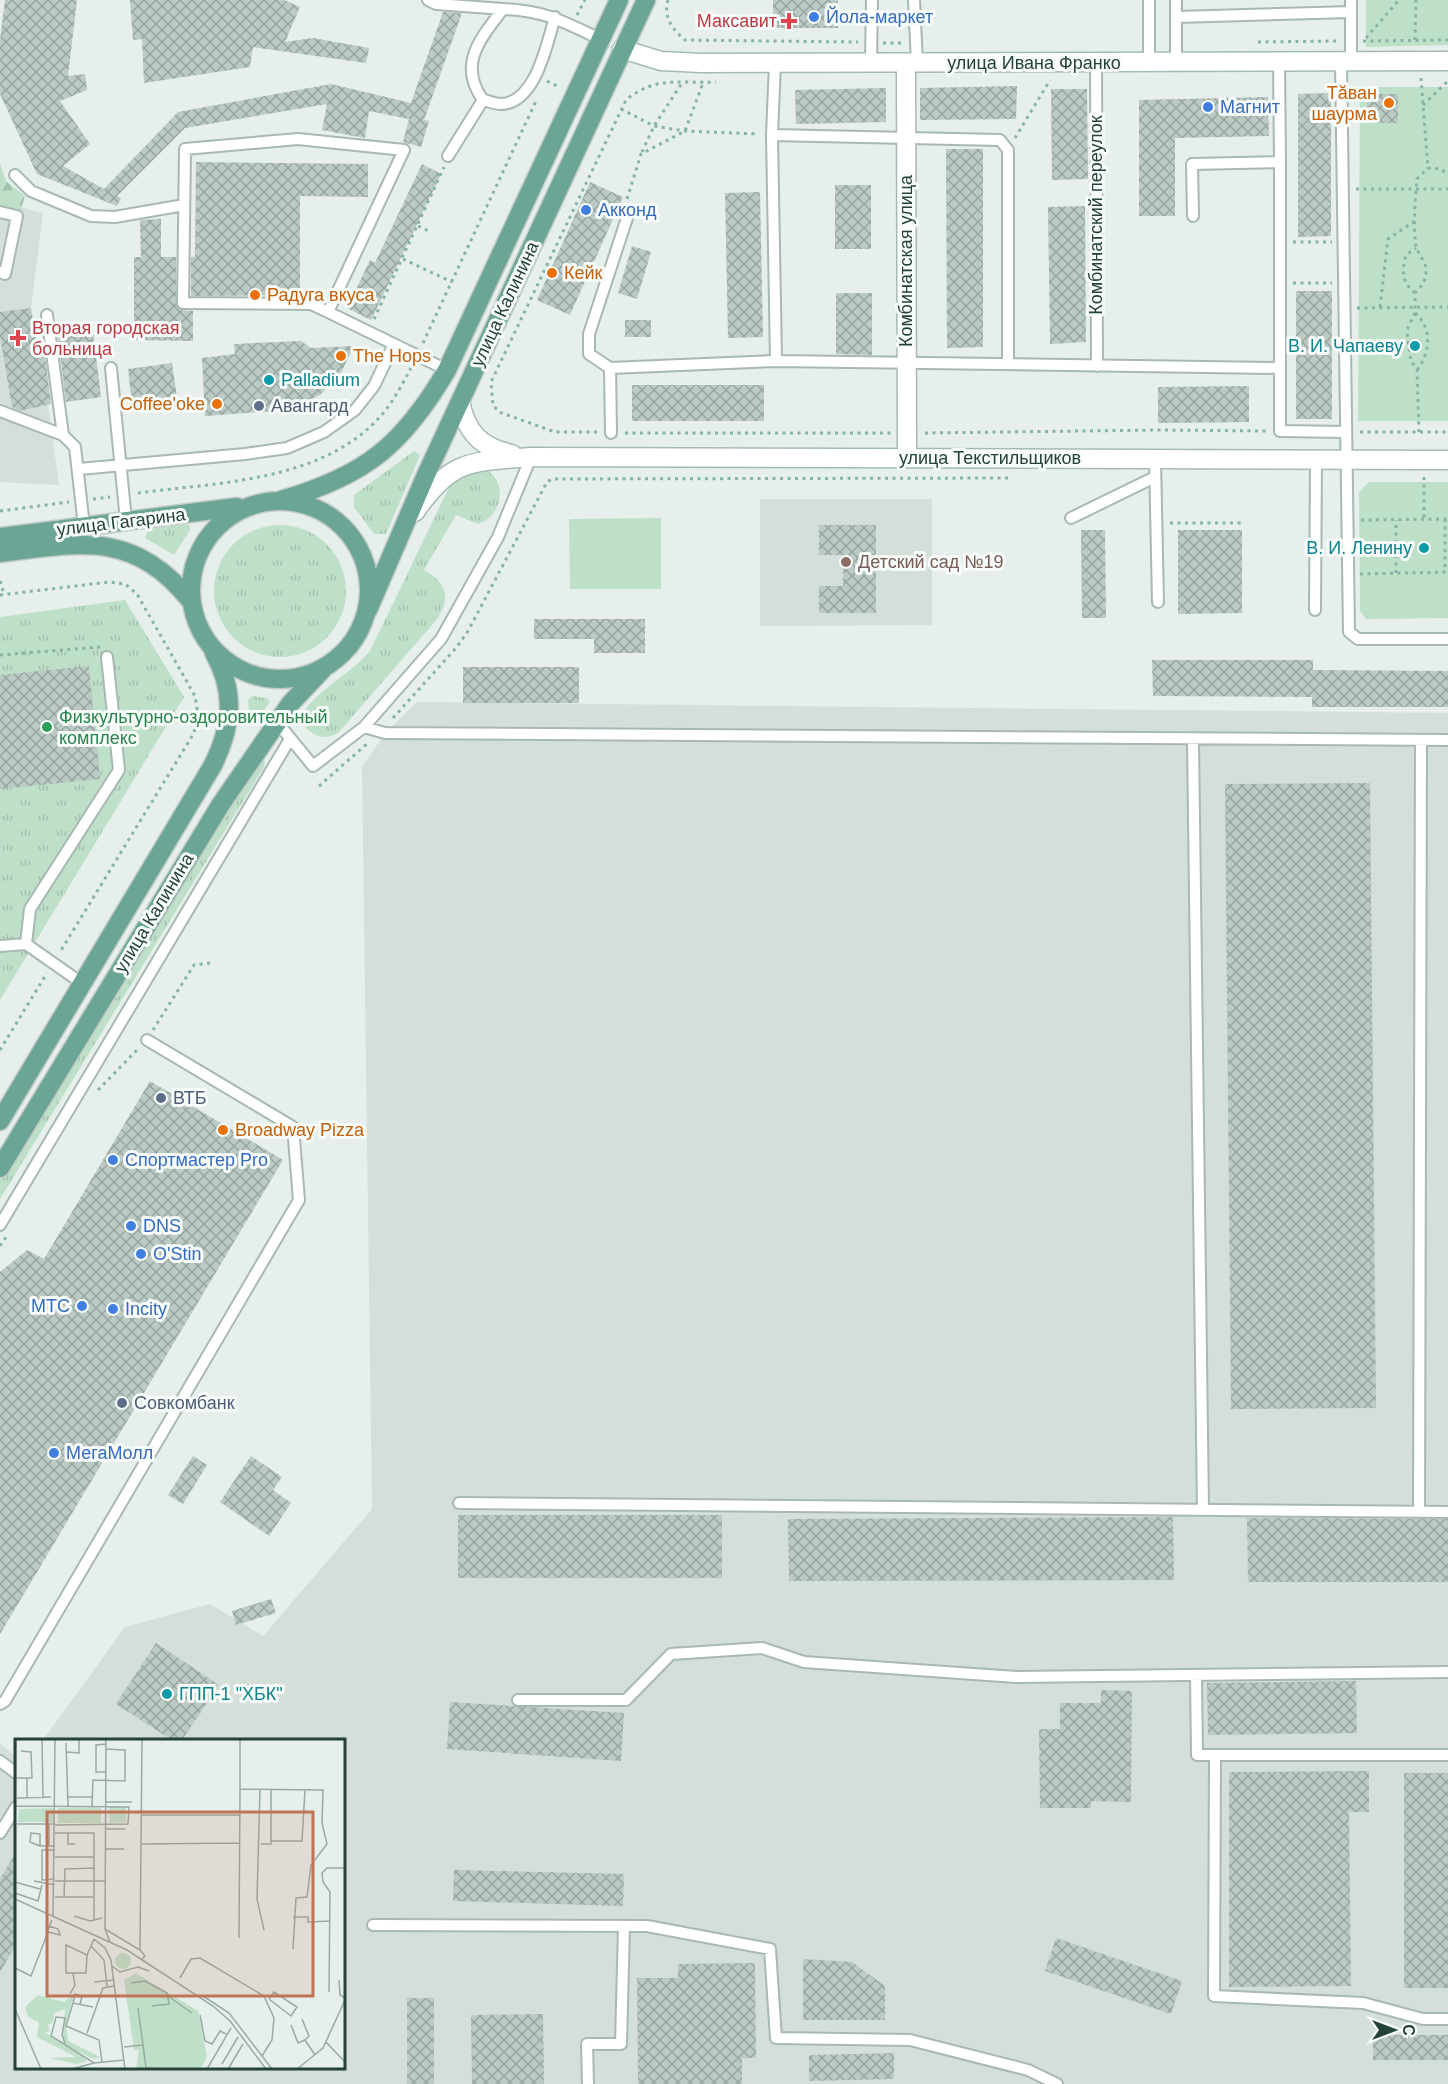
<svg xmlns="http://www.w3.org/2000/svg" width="1448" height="2084" font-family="Arial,sans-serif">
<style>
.built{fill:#d4dfda}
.grass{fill:url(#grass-tufts)}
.forest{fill:url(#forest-firs)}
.green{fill:#bfe0c8}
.building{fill:url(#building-cross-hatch)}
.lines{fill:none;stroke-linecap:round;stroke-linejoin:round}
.lane-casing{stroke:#a8b8b2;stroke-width:14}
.street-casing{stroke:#a8b8b2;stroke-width:21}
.secondary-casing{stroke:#a4bbb3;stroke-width:21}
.primary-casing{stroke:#c2cac8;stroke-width:21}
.path{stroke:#86b3a5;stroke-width:3;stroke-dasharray:3 4.5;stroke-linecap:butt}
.lane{stroke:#fff;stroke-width:10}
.street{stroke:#fff;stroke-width:18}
.secondary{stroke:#fff;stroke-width:18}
.primary{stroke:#6aa596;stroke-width:18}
.shop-dot{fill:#3f7fe0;stroke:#f7fbf9;stroke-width:2}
.health-dot{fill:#e0444e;stroke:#f7fbf9;stroke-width:2}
.food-dot{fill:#e8710a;stroke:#f7fbf9;stroke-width:2}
.culture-dot{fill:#0f9aa8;stroke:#f7fbf9;stroke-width:2}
.service-dot{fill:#5c6f8a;stroke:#f7fbf9;stroke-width:2}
.education-dot{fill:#8d6e63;stroke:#f7fbf9;stroke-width:2}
.leisure-dot{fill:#2e9e5b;stroke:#f7fbf9;stroke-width:2}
.labels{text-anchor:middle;stroke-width:6;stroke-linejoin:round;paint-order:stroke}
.shop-label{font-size:18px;fill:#366cbe;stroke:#f7fbf9;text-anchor:start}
.health-label{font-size:18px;fill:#be3a42;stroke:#f7fbf9;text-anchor:end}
.street-label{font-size:18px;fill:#24423a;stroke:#f7fbf9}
.food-label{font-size:18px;fill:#c56008;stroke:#f7fbf9;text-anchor:start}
.culture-label{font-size:18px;fill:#0d838f;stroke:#f7fbf9;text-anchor:end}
.service-label{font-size:18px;fill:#4e5e75;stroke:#f7fbf9;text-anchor:start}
.education-label{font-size:18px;fill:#785e54;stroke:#f7fbf9;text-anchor:start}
.leisure-label{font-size:18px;fill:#27864d;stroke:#f7fbf9;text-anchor:start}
.inset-road{fill:none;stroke:#98aaa4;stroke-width:1.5}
.view{fill:#c07456;fill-opacity:0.15;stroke:#c07456;stroke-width:3}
.inset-edge{fill:none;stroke:#24423a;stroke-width:3}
</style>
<defs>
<pattern id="grass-tufts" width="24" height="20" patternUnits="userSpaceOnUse" patternTransform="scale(1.5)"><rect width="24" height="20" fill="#bfe0c8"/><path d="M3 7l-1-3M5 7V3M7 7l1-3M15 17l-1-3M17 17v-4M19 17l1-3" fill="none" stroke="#a4c1ad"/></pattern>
<pattern id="forest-firs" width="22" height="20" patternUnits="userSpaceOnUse" patternTransform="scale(1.5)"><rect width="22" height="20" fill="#bfe0c8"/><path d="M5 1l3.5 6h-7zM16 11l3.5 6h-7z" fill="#a4c1ad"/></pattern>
<pattern id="building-cross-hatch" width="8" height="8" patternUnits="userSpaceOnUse" patternTransform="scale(1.5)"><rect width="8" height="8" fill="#bbcac4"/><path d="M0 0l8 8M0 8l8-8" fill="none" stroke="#98a6a0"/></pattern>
</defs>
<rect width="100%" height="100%" fill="#e6efeb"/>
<path class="built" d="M0,202l43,11 -12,95 9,59h3l16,118 -59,-3z
M760,499h172v126l-172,1z
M417,702l1031,11v1371h-1448v-340l16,12v312h328v-328h-301l82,-113 85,-23 53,32 109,-127 -10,-742 23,-34z"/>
<path class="grass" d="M414,451l6,4 -34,79h-12l-20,-27v-12z
M482,468c27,11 22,47 -4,56l-22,-9 -32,55c22,12 27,26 14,48l-99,114c-12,8 -22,6 -33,-4l-2,-17c18,-24 46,-37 66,-60l84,-174z
M186,524l4,2v4l-16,25 -29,-17 3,-9z
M214 591a66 66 0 1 1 132 0a66 66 0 1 1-132 0Z
M125,600l59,97 -184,303v-383z
M252,696l15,2 3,4 -14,19h-6l-2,-21z
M261,760l4,1 -1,6 -264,432v-20l257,-417z"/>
<path class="forest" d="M0,163l6,18 19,15 -4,14 -21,-5z"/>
<path class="green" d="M1366,0h82v45l-82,2z
M1360,87h88v334h-90z
M1369,482h79v136l-82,1 -6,-8 -1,-119z
M661,518v71h-91l-1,-70z"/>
<path class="building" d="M5,0h72l-9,76 17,-2 2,16 -27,11 30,43 -27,22 41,23 74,-77 153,-28 80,19 32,-91 19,1 -38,107 5,1 -8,26 -18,-5 6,-23 -40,-8 -4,27 -43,-8 5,-26 -142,24 -68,68 4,2 -4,8 -80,-32 -37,-80v-54z
M130,0h154l16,7 -15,35 28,-4 56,10 -3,15 -113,-16 -3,20 -106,16 -2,-44 -9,1z
M773,0h65v28h-65z
M1017,86l-1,33 -96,1v-32z
M886,88v34l-90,2 -1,-34z
M1051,89h36l1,90 -36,1z
M1331,93v143l-33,1v-143z
M1367,94h31v29h-31z
M1268,97l1,39 -94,2v78h-36v-116z
M946,149h37v198l-36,1z
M196,162l172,2v33l-68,-1v99l-109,1v-39h4z
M422,164l19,10 -70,146 -24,-12 23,-48 5,3z
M590,182l33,15 -53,118 -33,-15z
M835,185h36v64h-36z
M760,192l3,145 -35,1 -3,-145z
M1085,206l1,136 -36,2 -2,-137z
M161,219v38h15v46l4,7 13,1v30l-59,-1v-83h7l-1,-37z
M632,246l19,6 -14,47 -19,-6z
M1296,291h36v128h-36z
M836,293h36v62l-36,-1z
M31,308l5,32h7l8,64 -31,7 -8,-4 -12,-71v-24z
M625,320h26v17h-26z
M93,333l8,64 -35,5 -8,-64z
M301,341l10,7 43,-2 -14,29 -20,20 -33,15 -82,6 -3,-58 33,-4 -1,-10z
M172,363l5,35 -45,6 -4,-35z
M632,385h132v36h-132z
M1249,386v36l-91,1v-36z
M819,525h57v88h-57v-27h24v-31h-24z
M1081,530h24l1,88h-24z
M1178,530h64v83l-64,1z
M534,619h111v34h-51v-14h-60z
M1152,660h161v10l135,1v36h-136v-10l-159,-1z
M89,666l11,113 -100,10v-114z
M463,667h116v36h-116z
M1370,783l6,625 -145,1 -6,-625z
M150,1081l133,79 -283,474v-362l27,-22 17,9z
M193,1456l14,9 -24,39 -15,-9z
M251,1456l31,21 -9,13 18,13 -22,33 -49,-34z
M458,1515h264v63h-264z
M1173,1517l1,63 -385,1 -1,-62z
M1247,1518l201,1v63h-200z
M271,1599l5,14 -40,12 -4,-14z
M156,1643l63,42 -37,55h-10l-56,-36z
M1356,1681l1,52 -149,2 -1,-52z
M1101,1690l31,1 -1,111 -40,-1v7h-51l-1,-79h21v-26h41z
M450,1702l174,11 -3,48 -174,-12z
M1369,1771v41h-20l2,174 -122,1v-215z
M1404,1773h44v215h-44z
M16,1852v93l-16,27v-93z
M454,1870l170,4 -1,32 -170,-5z
M1056,1938l126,43 -11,33 -126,-43z
M803,1959l49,3 33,24v34h-82z
M755,1963l1,95h-14v26h-104l-1,-106h41v-14z
M407,1998h27v86h-27z
M543,2014l1,70h-72l-1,-69z
M1373,2035h75v25h-75z
M894,2053v26l-85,2v-26z"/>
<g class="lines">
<defs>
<path id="lane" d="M428,0l8,4 67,5
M914,0l3,63
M1176,0v62
M1351,0v61
M555,17c-8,26 -19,86 -54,87 -5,0 -13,-3 -18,-4 -26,-36 -2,-62 20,-91 41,1 61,13 97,30
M1176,17l175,-5
M1341,61l8,571 9,7h90
M775,63l-3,72 4,226
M871,63l1,-63
M1096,63l1,303
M1149,63v-63
M772,135l228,5 8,10v214
M448,156l35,-56
M15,175l16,16 60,25 24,1 69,-12
M0,212l17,4 -12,58 -5,-2
M1193,216l-1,-52 88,-2 -1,-101
M328,312l-17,-8 -128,-1 2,-154 113,-10 106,11 -76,162 119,58
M47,315l16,120
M111,368l15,153
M610,368l166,-7 504,7v-206
M1280,368v63l66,1
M0,411l63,24 12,12 9,79
M611,433l-1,-65 -21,-14v-20l40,-122
M1155,459l3,143
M79,469l166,-15 42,-6 37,-16 31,-22 19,-24 20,-42
M1071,518l84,-41
M1315,610l1,-151
M277,722l36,44 51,-39 77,-88 57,-102 33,-80
M364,727l21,6 1063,7
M1193,740l10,770
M26,944l57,40
M0,946l26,-2 4,-35 89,-139 -12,-113
M0,1225l290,-486
M459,1503l989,9
M1419,1512l2,-772
M1196,1675l1,80h251
M518,1700h108l45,-46 91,-6 42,14 212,15 432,-5
M0,1704l5,-3 294,-501 -6,-73 -146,-87
M1215,1755l-1,241 149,7 60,16h25
M0,1761l16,12
M0,1833l16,-26
M373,1925l274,1 123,23 6,89 134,2 118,30 29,14
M588,2084l-1,-40h34l3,-118"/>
<path id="street" d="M906,63l1,395"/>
<path id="secondary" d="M622,49l39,12 40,2 747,-2
M460,401c6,31 21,47 52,53
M415,512c37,-54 56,-50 116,-55l917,3"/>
<path id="primary" d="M281,500c84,-24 122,-55 166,-130l172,-370
M191 590a89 89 0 1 1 178 0a89 89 0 1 1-178 0Z
M0,537l237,-30
M0,553c80,-10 133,-23 190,47
M368,610l58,-135 220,-475
M0,1121l213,-356c19,-39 23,-72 1,-112
M0,1168l221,-364 69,-100 33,-35"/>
</defs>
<use href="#lane" class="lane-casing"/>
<use href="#street" class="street-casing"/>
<use href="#secondary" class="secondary-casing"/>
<use href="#primary" class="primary-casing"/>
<path class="path" d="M668,0c-5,17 4,29 17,40l173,2
M577,15l8,-15
M1366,38l33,-38
M1415,40l1,-40
M1363,41l85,-1
M1258,42l80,-1
M883,43h20
M1421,78l7,90 13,1 7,6
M547,81l12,6
M1423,105l25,-24
M621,109l33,17 31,5 73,3
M1015,138l35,-58
M642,152l12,-26 28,-43
M1356,189h92
M627,199l14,-45 44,-23 18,-48
M418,226l11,5
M1293,242h39
M403,259l49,23
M1293,283h39
M1415,293c-14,-12 -13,-22 -9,-38l10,-7
M1380,307l8,-68 28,-19
M1357,308l91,-1
M1415,313c18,15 15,40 2,57
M374,319l70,-152
M423,343l114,-244
M597,432h-42l-56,-20 -6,-7 -2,-23 135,-282c31,-25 53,-16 90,-18
M1360,432h88
M1419,432l-2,-62 -6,-9 -3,-19 -1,-12 8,-17v-20c6,-6 11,-12 11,-21 1,-10 -8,-17 -10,-26 -3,-20 -1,-47 1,-67l11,-11
M625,433h266
M925,433l233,-3 108,1
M1424,477v43
M138,493c82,-11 189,-11 247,-82 10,-13 18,-28 26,-43
M93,499l17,-2
M0,511l69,-9
M1445,519v53
M1361,520l87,-1
M1170,523h72
M1396,573v-53
M1360,574l88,-2
M0,581l4,13
M0,595l109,-13 16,2 12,10 58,102 3,19 -4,18 -134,219
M0,655l100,-8
M393,718l63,-70 12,-17 79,-149 5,-3 459,-1
M319,786l50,-44
M153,1030l41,-65 17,-2
M0,1050l47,-77
M98,1090l40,-41
M0,1246l6,-9"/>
<use href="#lane" class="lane"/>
<use href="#street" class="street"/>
<use href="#secondary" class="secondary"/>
<use href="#primary" class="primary"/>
</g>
<g class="shop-dot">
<circle cx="814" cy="17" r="6"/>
<circle cx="1208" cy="107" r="6"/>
<circle cx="586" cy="210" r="6"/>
<circle cx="113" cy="1160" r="6"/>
<circle cx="131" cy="1226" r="6"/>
<circle cx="141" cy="1254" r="6"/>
<circle cx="82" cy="1306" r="6"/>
<circle cx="113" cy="1309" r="6"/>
<circle cx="54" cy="1453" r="6"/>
</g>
<g class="health-dot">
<path d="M786 12h6v6h6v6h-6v6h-6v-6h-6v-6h6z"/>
<path d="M15 329h6v6h6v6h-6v6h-6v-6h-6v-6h6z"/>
</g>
<g class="food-dot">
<circle cx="1389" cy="103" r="6"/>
<circle cx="552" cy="273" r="6"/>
<circle cx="255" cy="295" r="6"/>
<circle cx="341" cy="356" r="6"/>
<circle cx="217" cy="404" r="6"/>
<circle cx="223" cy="1130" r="6"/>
</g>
<g class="culture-dot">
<circle cx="1415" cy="346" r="6"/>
<circle cx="269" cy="380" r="6"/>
<circle cx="1424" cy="548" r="6"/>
<circle cx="167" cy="1694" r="6"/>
</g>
<g class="service-dot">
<circle cx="259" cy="406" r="6"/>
<circle cx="161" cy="1098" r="6"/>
<circle cx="122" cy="1403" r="6"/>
</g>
<circle class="education-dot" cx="846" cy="562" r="6"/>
<circle class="leisure-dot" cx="47" cy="727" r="6"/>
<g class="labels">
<g class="shop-label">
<text x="826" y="23">Йола-маркет</text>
<text x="1220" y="113">Магнит</text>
<text x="598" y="216">Акконд</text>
<text x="125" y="1166">Спортмастер Pro</text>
<text x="143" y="1232">DNS</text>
<text x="153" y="1260">O'Stin</text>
<text x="70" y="1312" text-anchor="end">МТС</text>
<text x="125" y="1315">Incity</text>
<text x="66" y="1459">МегаМолл</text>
</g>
<g class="health-label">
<text x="777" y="27">Максавит</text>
<text x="32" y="334" text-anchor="start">Вторая городская<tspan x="32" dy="21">больница</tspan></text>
</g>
<g class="street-label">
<text x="1034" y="69">улица Ивана Франко</text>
<text transform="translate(1096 215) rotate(-90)" y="6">Комбинатский переулок</text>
<text transform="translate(906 261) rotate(-90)" y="6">Комбинатская улица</text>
<text transform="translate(505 304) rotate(-65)" y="6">улица Калинина</text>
<text x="990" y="464">улица Текстильщиков</text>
<text transform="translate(121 522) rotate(-7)" y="6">улица Гагарина</text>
<text transform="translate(154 913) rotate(-59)" y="6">улица Калинина</text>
</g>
<g class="food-label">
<text x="1377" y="99" text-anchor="end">Тӑван<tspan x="1377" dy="21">шаурма</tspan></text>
<text x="564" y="279">Кейк</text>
<text x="267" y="301">Радуга вкуса</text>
<text x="353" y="362">The Hops</text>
<text x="205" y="410" text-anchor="end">Coffee'oke</text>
<text x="235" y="1136">Broadway Pizza</text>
</g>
<g class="culture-label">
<text x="1403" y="352">В. И. Чапаеву</text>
<text x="281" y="386" text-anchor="start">Palladium</text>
<text x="1412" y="554">В. И. Ленину</text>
<text x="179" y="1700" text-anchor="start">ГПП-1 "ХБК"</text>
</g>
<g class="service-label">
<text x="271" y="412">Авангард</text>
<text x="173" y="1104">ВТБ</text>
<text x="134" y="1409">Совкомбанк</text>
</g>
<g class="education-label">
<text x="858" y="568">Детский сад №19</text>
</g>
<g class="leisure-label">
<text x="59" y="723">Физкультурно-оздоровительный<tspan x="59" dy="21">комплекс</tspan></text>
</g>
</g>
<g transform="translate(15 1739)">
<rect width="330" height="330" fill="#e6efeb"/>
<path d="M100 222a8 8 0 1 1 16 0a8 8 0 1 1-16 0ZM121,234l62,38 9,46 -7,12h-64l3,-19h-5l-10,-70z" fill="#bfe0c8"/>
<path d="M59,255l-8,30 2,17 32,16 -6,2 -17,-8 10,10 -10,3 -28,-6 27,-1 -39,-20 2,-15 -11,-5 -3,-10 13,-12 26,7zM50,270l-2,25v8l-18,-9 5,-2 -2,-6 5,-3 1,-9z" fill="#bfe0c8" fill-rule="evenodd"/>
<path d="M94,68h17v15l-16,1zM38,69v14h-35l1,-13zM43,69h43v15h-43zM152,269l21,4 6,42 -18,9 -24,-1 -5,-20 -2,-23z" fill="#bfe0c8"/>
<path class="inset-road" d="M27,0l1,58M91,0l-1,190 5,13M225,0v50l83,1 -1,33 5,21 -16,21 -4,32 -11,1 -3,51M51,4l2,63M91,5l-10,1v27h10M52,13l12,1v-14M1,39h16l-1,-26 -10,-1M12,39v19M245,50l-3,110 7,31M53,58h24M2,59l34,-1M91,63h26M0,67l114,1 -1,17 -73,1M77,67l1,-26 32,1v-31l-19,-1M127,76h98M2,85h38M34,85v22M91,90h19M0,91l1,-91M40,94h13v11h7M53,94h26v86M256,102h31l3,-51M127,105l98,-1M246,105h10v-55M25,107l-10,-4 1,-9 9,1v12h15M91,110h18M40,111h-13v30l13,-1M40,118h39M19,142l21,4M40,142h51M0,143l25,7M0,154l23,8 4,-16M40,158h38M49,159l1,-29 29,-1M0,160l112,51 86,56 17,15 36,48M59,177l16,5 12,-3M38,178l2,-178M278,178h15v5l22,-1M34,187l9,3 2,6 -12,-3 1,-6 3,-6M90,190l35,21 5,6 -4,4M224,199l1,-149M79,200l11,9 6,12 14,109M76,207l13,14 3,26M125,211l2,-211M72,216l-1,18h-20v-28l21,10 7,-16M97,227l8,6 18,-5 11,4M0,229l16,8 17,-44M165,239l11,-19 9,-1 64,38 10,22 -2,22 -10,16M324,241l1,15 5,3M79,243l20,-2M116,244l14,-2 22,12 2,11 -17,2M314,253l1,-100 -7,-10 -1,-9 5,-5h18M55,255l5,-9 -2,-12M153,257l24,17M188,257l26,17 43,56M254,260l22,17 6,-9 -23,-15 -5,7M58,264l2,-9 7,2 -2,9M78,268l-20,-4 -7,23 33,14 3,22M123,269l5,37M0,270l26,60M185,276l5,26 7,3 8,-13 6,3M287,280l7,17 -4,4M276,286l7,18 7,-3 10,15M72,294l16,-45 11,-2M311,303l19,20M50,304l-3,-8 3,-17 -9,-1 -5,19 43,27 30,-3M109,308l19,-2 3,23 14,1M207,325l16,-27M57,330l22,-6M192,330l24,-41M213,330l15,-25M282,330l26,-21 22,-48"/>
<path class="view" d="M32,73h266v184h-266z"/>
<rect width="330" height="330" class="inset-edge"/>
</g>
<g transform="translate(1394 2030) rotate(90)" stroke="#f7fbf9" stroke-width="4.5" paint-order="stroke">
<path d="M0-4.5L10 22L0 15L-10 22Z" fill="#24423a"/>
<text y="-9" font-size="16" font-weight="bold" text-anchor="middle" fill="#24423a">С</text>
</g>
</svg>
